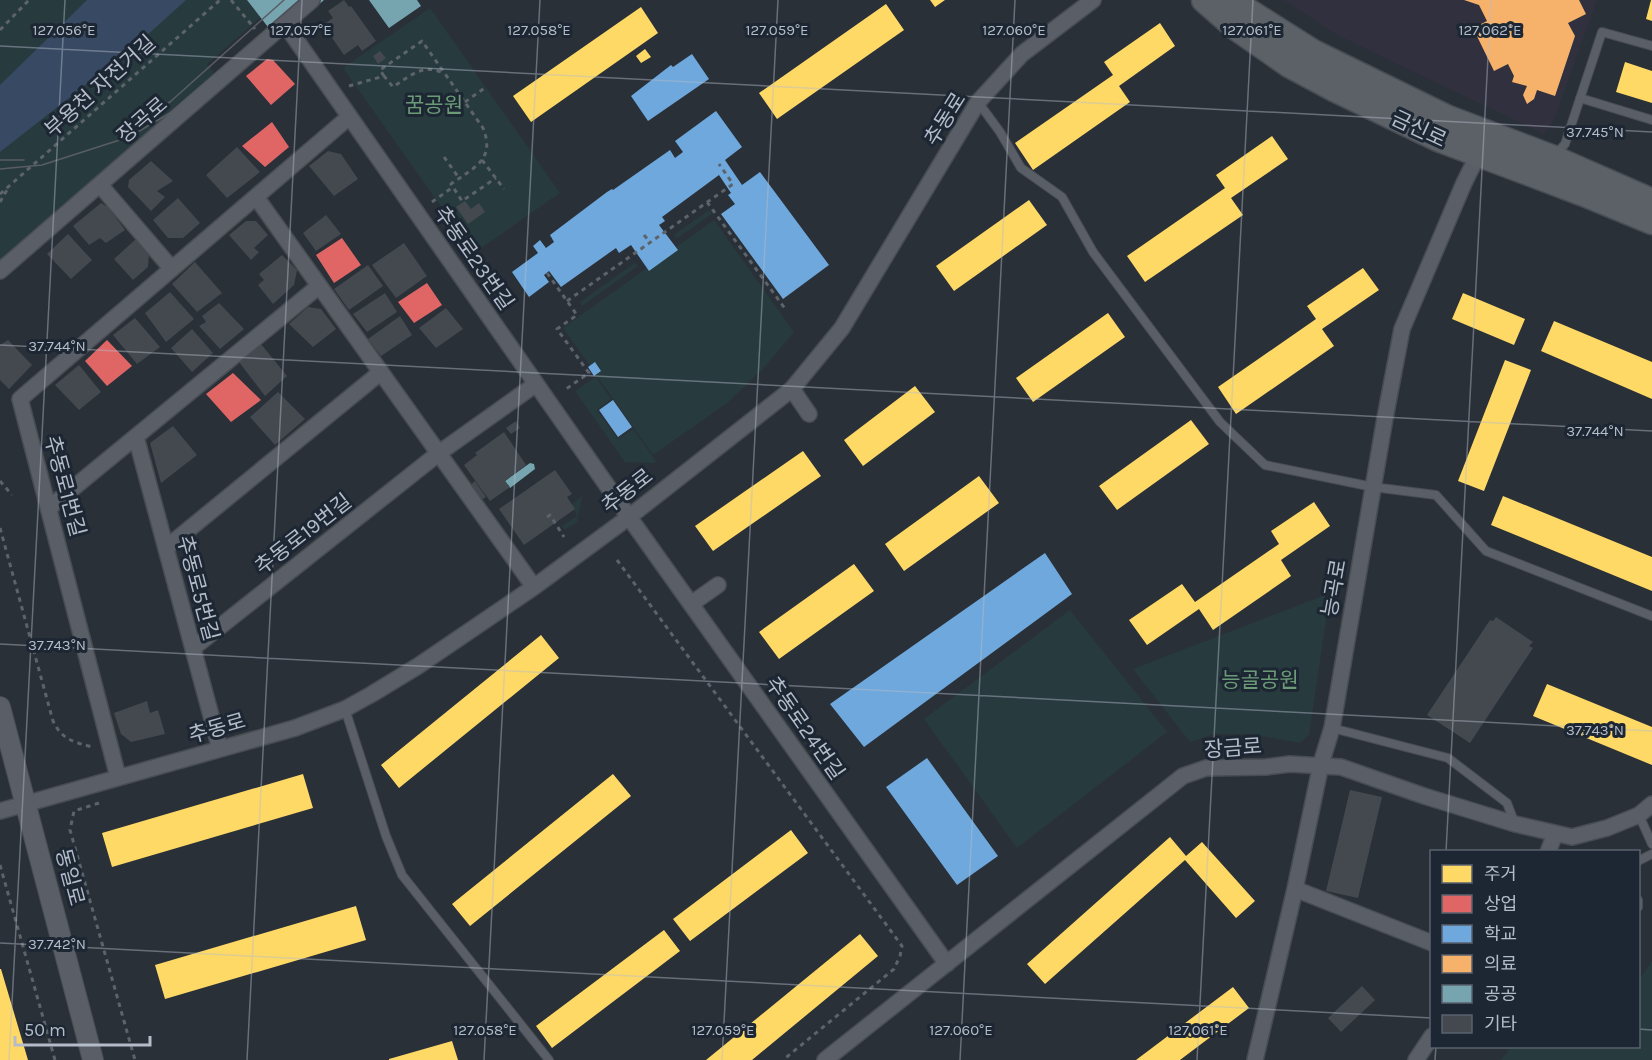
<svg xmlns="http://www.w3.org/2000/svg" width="1652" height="1060" font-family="Karla,'Noto Sans KR',sans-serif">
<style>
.medical{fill:#31303e}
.green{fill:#273a3e}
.water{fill:#384963}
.homes{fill:#ffd966}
.shops{fill:#e06666}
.schools{fill:#6fa8dc}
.health{fill:#f6b26b}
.public{fill:#76a5af}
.building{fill:#444950}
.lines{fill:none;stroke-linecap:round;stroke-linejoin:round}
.service-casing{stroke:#484c53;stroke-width:10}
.minor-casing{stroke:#484c53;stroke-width:18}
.tertiary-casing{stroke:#484c53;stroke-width:22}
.primary-casing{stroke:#484c55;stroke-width:27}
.path{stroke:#5d636a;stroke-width:3;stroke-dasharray:4.5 4.5;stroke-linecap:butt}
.service{stroke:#5a5e66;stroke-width:8}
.minor{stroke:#5a5e66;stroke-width:15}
.tertiary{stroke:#5a5e66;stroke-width:20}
.primary{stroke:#5c6168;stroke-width:24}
.tram{stroke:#595d64;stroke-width:1.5}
.ticks{fill:none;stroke:#b4bcc9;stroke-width:1.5;stroke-opacity:0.45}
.labels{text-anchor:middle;stroke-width:6;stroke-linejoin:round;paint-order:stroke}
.street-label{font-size:21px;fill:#b4bcc9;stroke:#1d2633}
.park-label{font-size:21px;fill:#6b9a76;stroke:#1d2633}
.ticks-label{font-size:15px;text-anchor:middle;fill:#b4bcc9;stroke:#1d2633;stroke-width:6;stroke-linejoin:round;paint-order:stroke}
</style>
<rect width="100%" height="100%" fill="#2a3038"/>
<path class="medical" d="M1284,0h313l-43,120 -10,14 -207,-99z"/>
<path class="green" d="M0,0h281l-74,64 15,20 -222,189z
M430,8l130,185 -86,60 -131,-185z
M709,210l3,4 -36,25 -2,-4z
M714,220l80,112 -32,38 -35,33 -74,52 -90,-127z
M635,263l3,3 -56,40 -2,-4z
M596,377l15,22 -14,11 21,29 15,-10 23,32 -2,2 -29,-1 -50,-71z
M582,496l-5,26 -12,8 -3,-4 15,-10 -5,-12z
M1325,595l4,5 -20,135 -9,8 -49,-9h-37l-24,8 -57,-73z
M1070,610l97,122 -150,116 -93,-129z
M1652,961v99h-151l10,-13 127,-1 1,-66z"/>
<path class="water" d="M87,0h99l-52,47 -134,105v-67z"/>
<path class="homes" d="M930,0h15l-10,7z
M1651,0h1v21l-6,-2z
M886,4l18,26 -127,89 -18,-26z
M641,7l17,26 -127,89 -18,-26z
M1160,23l15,23 -56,40 11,16 -97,68 -18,-27 98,-68 -9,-13z
M645,49l6,8 -10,6 -5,-7z
M1625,62l27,9v32l-36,-11z
M1272,136l16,23 -57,39 12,17 -98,67 -18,-26 98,-68 -9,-13z
M1029,200l18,25 -93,66 -18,-25z
M1363,268l16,22 -57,39 12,17 -98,68 -18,-27 98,-68 -9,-13z
M1463,293l62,26 -11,26 -62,-26z
M1108,313l17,24 -92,65 -17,-24z
M1554,321l98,41v37l-111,-48z
M1505,360l26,10 -47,121 -26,-10z
M915,386l20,26 -72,54 -19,-26z
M1191,420l18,24 -92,66 -18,-24z
M803,451l18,25 -108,75 -18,-25z
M979,476l20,27 -95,68 -19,-27z
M1503,496l149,61v34l-161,-66z
M1314,502l16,24 -49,34 10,16 -78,54 -14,-21 -52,36 -18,-25 53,-36 13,18 84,-58 -8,-13z
M854,564l20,27 -95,68 -20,-27z
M541,635l18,23 -160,130 -18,-23z
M1547,684l105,43v38l-119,-49z
M303,774l10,34 -201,59 -10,-34z
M613,774l18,22 -161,130 -18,-22z
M791,830l17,23 -118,88 -17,-22z
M1170,837l16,19 16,-14 53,59 -19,17 -51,-58 -140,124 -18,-20z
M356,906l10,34 -201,59 -10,-34z
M664,930l16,21 -128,97 -16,-22z
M860,934l18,22 -126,104h-46z
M0,969h1l27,91h-28z
M1233,987l16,21 -69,52h-44z
M452,1041l6,19h-69v-1z"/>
<path class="shops" d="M267,59l6,1 22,24 -24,21 -25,-29z
M272,122l17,25 -24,20 -23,-21z
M342,238l19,27 -27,18 -18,-28z
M427,283l15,22 -28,18 -16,-21z
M107,340l25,26 -25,20 -22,-25z
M233,373l28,27 -30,22 -25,-28z"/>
<path class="schools" d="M692,54l17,25 -61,42 -17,-25 40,-31 2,2z
M716,111l26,36 -17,13 17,25 18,-13 69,93 -46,34 -62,-85 14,-10 -7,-9 3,-2 -12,-18 -57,42 3,4 -6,4 19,25 -29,21 -18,-26 -12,8 -3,-5 -55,39 -12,-16 -5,4 5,7 -20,15 -17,-25 26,-19 -5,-7 7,-6 6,8 8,-6 -4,-7 57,-43 5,-3 1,1 57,-40 5,8 8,-6 -8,-11z
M595,362l6,9 -7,5 -6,-9z
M613,400l19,27 -14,10 -19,-27z
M1045,553l27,41 -208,153 -34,-43z
M927,758l71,98 -41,29 -71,-98z"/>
<path class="health" d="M1579,0l7,14 -18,9 7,13 -20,60 -18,-6 -3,9 -7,5 -4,-9 4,-9 -15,-4 2,-6 -6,-12 -14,7 -21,-43 14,-7 -8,-16 -15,-5z"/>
<path class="public" d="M247,0h77l-46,40z
M369,0h48l4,6 -32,22z
M530,463l4,1 1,5 -25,19 -5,-7z"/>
<path class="building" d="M344,0l5,7 2,-1 25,35 -14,10 -4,-6 -14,10 -21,-30 10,-7 -5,-7z
M380,51l6,7 -8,6 -5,-8z
M237,147l23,25 -33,26 -21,-23z
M328,151l13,3 17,25 -24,17 -25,-30z
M151,161l22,20 -16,10 8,6 -14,14 -23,-24 1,-7z
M178,198l22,25 -17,15h-15l-15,-18z
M465,201l6,8 8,-6 6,9 -17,12 -12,-17z
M101,203l7,4 17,23 -19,13 -6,-5 -11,7 -16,-19z
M326,215l15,19 -25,17 -13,-18z
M246,221h10l12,14 -14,13 5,4 -8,8 -22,-25z
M68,234l24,26 -21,19 -24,-25z
M136,239l13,14 -1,14 -15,13 -19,-21z
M404,243l23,33 -31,22 -24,-33z
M282,255l15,15 -3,15 -21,19 -15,-19 6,-5 -5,-6z
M195,262l27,31 -25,19 -25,-28z
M368,265l15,21 -34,24 -15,-21z
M170,292l24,27 -28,23 -21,-29z
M385,293l12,19 -30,20 -14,-18z
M219,303l25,26 -24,20 -21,-23 7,-4 -4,-6z
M308,307l13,2 15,20 -23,18 -24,-23z
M446,308l17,21 -27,19 -17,-20z
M400,316l12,19 -31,21 -13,-17z
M135,318l25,29 -23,17 -24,-29z
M192,329l21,24 -21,19 -21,-24z
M8,340l24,25 -23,24 -9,-9v-35z
M261,344l26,32 -22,20 -26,-34z
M79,365l22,27 -22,18 -24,-25z
M278,392l27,27 -30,26 -25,-28z
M516,421l4,7 -9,6 -5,-6z
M173,426l24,29 -36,28 -11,-40z
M504,432l22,33 -21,16 5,6 -20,14 -26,-36 13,-10 -2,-2z
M555,470l17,24 -5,3 8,12 -51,36 -25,-36z
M475,481l11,16 -6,4 -11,-15z
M1496,617l37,25 -4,4 4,2 -63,95 -43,-28 63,-95 3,1z
M147,701l3,12 8,-3 7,24 -34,8 -10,-8 -7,-21z
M1350,790l32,7 -24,101 -32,-7z
M1362,986l13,14 -34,32 -13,-14z"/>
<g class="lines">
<defs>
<path id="service" d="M1580,98l72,22
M978,102l22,30 21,36 41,29 31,55 127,170 45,43 108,22 63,8 50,56 166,65
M1556,154l9,-10 37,-112 50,14
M345,709l41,127 16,39 147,185
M1332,728l116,30 59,45 8,21
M1639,815l13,29
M1638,861l14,-7
M1638,900v7"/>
<path id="minor" d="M285,24l344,493 318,447
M100,185l72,84
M256,197l278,390
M0,271l312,-271
M792,389l17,25
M136,437l84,312
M49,508l270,-222
M166,548l215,-176
M691,604l27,-19
M193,648l246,-195 97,-69
M118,777l-98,-378 329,-282
M0,811l295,-83 50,-19 27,-15 46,-28 116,-79 95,-70 163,-128 50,-61 136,-226 44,-48 71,-54
M1548,852l7,-18
M1295,889l137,54
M825,1060l358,-284 23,-8 60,-1 24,-3 51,3 83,29 91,28 57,13 35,-9 32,-13 13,-11
M1255,1060l40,-171 26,-125 11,-36 53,-310 17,-89 62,-146 18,-36
M1416,1060l16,-24"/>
<path id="tertiary" d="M0,707l93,353"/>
<path id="primary" d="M1204,0l32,28 53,37 45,24 104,50 146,55 68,28
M1231,0l82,52 133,65 108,41 98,43"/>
</defs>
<use href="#service" class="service-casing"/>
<use href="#minor" class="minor-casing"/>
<use href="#tertiary" class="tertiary-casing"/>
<use href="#primary" class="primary-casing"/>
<path class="path" d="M231,0l24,29
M0,30l29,-30
M384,76l-4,-6 42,-29 61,87c13,32 -10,40 -32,56l11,17 34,-23
M349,86l35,-10 9,11c17,-11 30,-24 50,-14
M465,102l21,-15
M444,157l15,21
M482,160l22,29
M0,194l220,-194
M0,202l7,-12
M432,202l21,-15
M707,202l79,108
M644,235l6,7
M547,273l30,42 -20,14 32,44 -23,16
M567,301l166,-117 -14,-20
M0,481l12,14
M547,517l3,-2 14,22
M0,528l53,193c9,19 21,21 39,26
M617,560l285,386 -2,10 -6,13 -111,91
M99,803l-25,8 -4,19 65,230
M0,865l55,195"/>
<use href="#service" class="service"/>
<use href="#minor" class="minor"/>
<use href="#tertiary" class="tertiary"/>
<use href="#primary" class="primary"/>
<path class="tram" d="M137,122l33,-20 114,-102
M0,160h24
M0,169l42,-4 87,-28 41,-24 132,-113"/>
</g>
<path class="ticks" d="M0,46l1652,86M0,345l1652,86M0,644l1652,87M1446,852l45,-852M0,943l1432,75M1638,1029l14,1M9,1060l56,-1060M247,1060l55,-1060M484,1060l56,-1060M722,1060l56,-1060M960,1060l55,-1060M1197,1060l56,-1060M1435,1060l1,-14"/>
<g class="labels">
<g class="street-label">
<text transform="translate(100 86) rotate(-42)" y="7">부용천 자전거길</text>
<text transform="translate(945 119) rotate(-58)" y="7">추동로</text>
<text transform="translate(142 120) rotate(-41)" y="7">장곡로</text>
<text transform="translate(1419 129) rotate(25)" y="7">금신로</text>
<text transform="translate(474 258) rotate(55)" y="7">추동로23번길</text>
<text transform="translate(65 486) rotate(75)" y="7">추동로1번길</text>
<text transform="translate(627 491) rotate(-38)" y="7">추동로</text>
<text transform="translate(303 534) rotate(-38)" y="7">추동로19번길</text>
<text transform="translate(198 588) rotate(75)" y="7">추동로5번길</text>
<text transform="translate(1334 588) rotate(-80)" y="7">능곡로</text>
<text transform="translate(217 728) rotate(-16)" y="7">추동로</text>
<text transform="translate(805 728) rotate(55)" y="7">추동로24번길</text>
<text transform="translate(1233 748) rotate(-4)" y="7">장금로</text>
<text transform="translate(70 877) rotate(75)" y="7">동일로</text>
</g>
<g class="park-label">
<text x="434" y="112">꿈공원</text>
<text x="1260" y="687">능골공원</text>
</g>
</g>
<g class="ticks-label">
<text x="64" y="35">127.056°E</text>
<text x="301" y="35">127.057°E</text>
<text x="539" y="35">127.058°E</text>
<text x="777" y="35">127.059°E</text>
<text x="1014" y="35">127.060°E</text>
<text x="1252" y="35">127.061°E</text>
<text x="1490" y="35">127.062°E</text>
<text x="1595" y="137">37.745°N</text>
<text x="57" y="351">37.744°N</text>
<text x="1595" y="436">37.744°N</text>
<text x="57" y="650">37.743°N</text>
<text x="1595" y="735">37.743°N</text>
<text x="57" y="949">37.742°N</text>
<text x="485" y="1035">127.058°E</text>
<text x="723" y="1035">127.059°E</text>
<text x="961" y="1035">127.060°E</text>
<text x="1198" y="1035">127.061°E</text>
</g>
<rect x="1430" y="850" width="210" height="198" fill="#1d2633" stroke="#59626f" stroke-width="1.5"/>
<rect x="1442" y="865" width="30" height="18" fill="#ffd966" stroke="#59626f" stroke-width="1.5"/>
<text x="1484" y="880" font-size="18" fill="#b4bcc9">주거</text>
<rect x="1442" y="895" width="30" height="18" fill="#e06666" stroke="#59626f" stroke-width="1.5"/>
<text x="1484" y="910" font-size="18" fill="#b4bcc9">상업</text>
<rect x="1442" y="925" width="30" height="18" fill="#6fa8dc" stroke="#59626f" stroke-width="1.5"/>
<text x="1484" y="940" font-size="18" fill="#b4bcc9">학교</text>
<rect x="1442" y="955" width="30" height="18" fill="#f6b26b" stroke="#59626f" stroke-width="1.5"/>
<text x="1484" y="970" font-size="18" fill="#b4bcc9">의료</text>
<rect x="1442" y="985" width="30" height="18" fill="#76a5af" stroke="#59626f" stroke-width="1.5"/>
<text x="1484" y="1000" font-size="18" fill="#b4bcc9">공공</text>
<rect x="1442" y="1015" width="30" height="18" fill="#444950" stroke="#59626f" stroke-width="1.5"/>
<text x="1484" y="1030" font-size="18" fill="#b4bcc9">기타</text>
<path d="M15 1036v9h135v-9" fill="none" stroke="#b4bcc9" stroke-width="3"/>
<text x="24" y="1036" font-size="18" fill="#b4bcc9" stroke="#1d2633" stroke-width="4.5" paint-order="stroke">50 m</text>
</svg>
